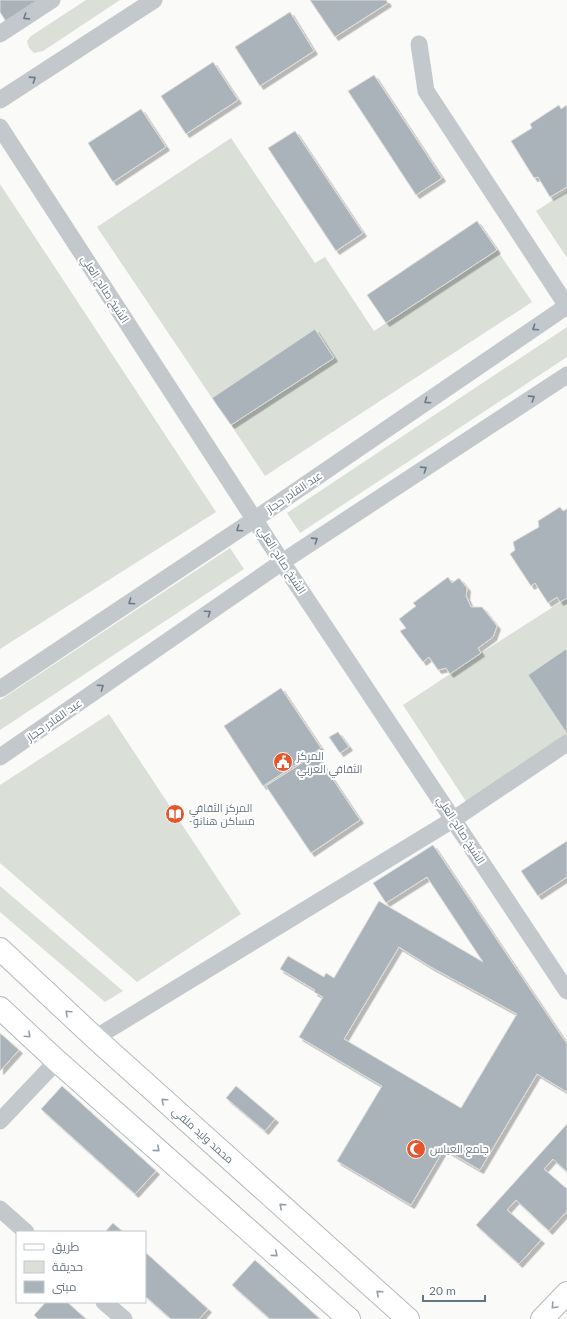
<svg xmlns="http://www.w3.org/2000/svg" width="567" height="1319" font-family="Lato,Cairo,sans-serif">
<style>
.green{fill:#dadfd7}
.building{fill:#aab3b9;stroke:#dcdcda;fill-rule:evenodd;filter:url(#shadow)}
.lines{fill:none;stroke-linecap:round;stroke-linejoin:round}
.secondary-casing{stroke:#b3babf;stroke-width:24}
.street{stroke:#c3c8cc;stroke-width:17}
.secondary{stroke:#fff;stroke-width:22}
.oneway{stroke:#6a7a87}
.oneway2{stroke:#939fa8}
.labels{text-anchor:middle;stroke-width:4;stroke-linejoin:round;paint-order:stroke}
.street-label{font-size:11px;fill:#657683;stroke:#fff}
.poi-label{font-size:11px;fill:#657683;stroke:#fff;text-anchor:start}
</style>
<defs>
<filter id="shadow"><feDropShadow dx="3.5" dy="3.5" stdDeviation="0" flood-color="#0004"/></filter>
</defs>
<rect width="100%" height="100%" fill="#fafaf8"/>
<path class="green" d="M86,0h34l-77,51 -9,2 -5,-5 -2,-7 4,-5z
M231,138l84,125 10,-6 49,74 123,-81 35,52 -267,174 -34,-51 103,-67 -18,-29 -104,69 -115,-171z
M0,184l216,328 -216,137z
M567,191v67l-31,-47z
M567,327v30l-267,176 -13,-20z
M230,548l14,21 -244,161v-30z
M567,598v53l-1,-2 -38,26 39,59v3l-100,66 -64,-98 47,-31 31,-21z
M109,714l132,200 -104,68 -137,-119v-78z
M0,886l123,105 -18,11 -105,-90z"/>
<path class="building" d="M0,0h53l-43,28 -10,-16z
M310,0h76l2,3 -53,34z
M290,12l24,39 -54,35 -25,-39z
M213,62l25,38 -52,34 -25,-38z
M374,75l68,103 -26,17 -68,-104z
M559,105l2,4 6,-4v82l-17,10 -12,-20 -4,1 -23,-37 21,-13 -2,-4z
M141,109l25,38 -53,35 -25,-39z
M295,131l68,102 -27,18 -68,-103z
M477,221l20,29 -111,73 -19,-28z
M315,329l19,29 -103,67 -19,-27z
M560,507l3,4 4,-2v89l-7,4 -3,-5 -9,6 -13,-20 -4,3 -21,-32 5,-4 -2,-8 26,-15 -1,-6z
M448,577l4,6 7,-5 8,10 -1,8 5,11h11l15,19 -4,11 -15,11 3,5 -31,21 -4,-6 -8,2 -9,-13 -6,5 -23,-31 6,-3 -7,-9 17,-13 -3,-3z
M566,649l1,2v83l-39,-59z
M281,688l40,60 -58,38 -39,-60z
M338,732l11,15 -9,6 -11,-16z
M316,754l44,66 -49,33 -45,-67z
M567,841v36l-29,19 -17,-25z
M433,845l134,199v48l-30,-18 -57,96 -36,-21 -33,56 -74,-44 45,-75 -83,-49 24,-40 -9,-5 1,-2 -35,-21 8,-13 36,21 2,-4 8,5 45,-77 104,61 -56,-85 -41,26 -13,-20zM399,947l32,20 86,47 -56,94 -117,-69z
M0,1033l19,17 -19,21z
M62,1086l94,85 -21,23 -94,-85z
M236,1086l39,33 -10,12 -39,-33z
M567,1124v48l-14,-13 -9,10 23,20v22l-18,20 -33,-31 -9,10 34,30 -22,24 -43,-39z
M113,1223l10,9h-18z
M145,1252l63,57 -9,10h-28l-26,-23z
M255,1260l65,59h-50l-38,-34z
M46,1302h21l19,17h-48l-4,-4z"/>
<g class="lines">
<defs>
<path id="secondary" d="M0,949l95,89 313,281
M0,1008l57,53 292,258
M542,1319l25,-26"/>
</defs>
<use href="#secondary" class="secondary-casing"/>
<path class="street" d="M0,34l52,-34
M419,44l7,47 141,215
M0,100l154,-100
M0,127l282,435 285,429
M0,689l255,-170 312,-213
M0,757l282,-195 285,-187
M95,1038l359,-219 113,-76
M0,1121l57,-60
M0,1209l26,23
M104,1302l20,17"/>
<use href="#secondary" class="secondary"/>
</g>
<defs><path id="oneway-chevron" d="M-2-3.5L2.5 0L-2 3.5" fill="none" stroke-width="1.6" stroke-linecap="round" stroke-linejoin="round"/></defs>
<g class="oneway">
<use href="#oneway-chevron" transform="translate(26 17) rotate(147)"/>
<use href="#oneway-chevron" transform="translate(33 79) rotate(-33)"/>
<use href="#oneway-chevron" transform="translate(535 328) rotate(146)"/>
<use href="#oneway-chevron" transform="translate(532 398) rotate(-33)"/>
<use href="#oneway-chevron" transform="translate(427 401) rotate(146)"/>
<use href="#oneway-chevron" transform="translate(424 469) rotate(-33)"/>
<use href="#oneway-chevron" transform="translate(239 529) rotate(146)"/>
<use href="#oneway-chevron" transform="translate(315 540) rotate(-33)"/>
<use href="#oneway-chevron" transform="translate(131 602) rotate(146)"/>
<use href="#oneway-chevron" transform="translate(208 613) rotate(-35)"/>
<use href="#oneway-chevron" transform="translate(101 687) rotate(-35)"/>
</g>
<g class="oneway2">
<use href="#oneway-chevron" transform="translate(68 1013) rotate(-137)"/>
<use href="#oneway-chevron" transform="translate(28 1035) rotate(43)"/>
<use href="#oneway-chevron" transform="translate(164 1101) rotate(-138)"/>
<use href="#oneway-chevron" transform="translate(157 1149) rotate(41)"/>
<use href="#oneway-chevron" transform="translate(282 1206) rotate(-138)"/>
<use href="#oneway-chevron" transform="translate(275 1254) rotate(41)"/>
<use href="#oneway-chevron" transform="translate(379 1293) rotate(-138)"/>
<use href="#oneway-chevron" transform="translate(554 1306) rotate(134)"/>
</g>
<defs>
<symbol id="civic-disc" viewBox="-11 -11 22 22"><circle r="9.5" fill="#e4572e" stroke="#fff"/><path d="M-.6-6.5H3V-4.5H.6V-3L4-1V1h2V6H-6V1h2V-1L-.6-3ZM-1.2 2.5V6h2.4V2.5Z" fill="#fff"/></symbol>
<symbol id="library-disc" viewBox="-11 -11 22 22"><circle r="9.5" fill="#e4572e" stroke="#fff"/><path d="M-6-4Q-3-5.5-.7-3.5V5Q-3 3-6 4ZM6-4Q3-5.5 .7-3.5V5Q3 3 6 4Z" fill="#fff"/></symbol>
<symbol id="mosque-disc" viewBox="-11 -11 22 22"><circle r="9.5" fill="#e4572e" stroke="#fff"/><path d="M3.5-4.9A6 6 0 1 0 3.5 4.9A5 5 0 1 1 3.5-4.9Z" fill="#fff"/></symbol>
</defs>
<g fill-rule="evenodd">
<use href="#civic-disc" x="272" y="751" width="22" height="22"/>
<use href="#library-disc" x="164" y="803" width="22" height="22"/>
<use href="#mosque-disc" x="405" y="1138" width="22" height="22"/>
</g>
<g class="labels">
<g class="street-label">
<text transform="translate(105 289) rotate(57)" y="4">الشيخ صالح العلي</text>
<text transform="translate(294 492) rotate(-34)" y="4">عبد القادر حجاز</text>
<text transform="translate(282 560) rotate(57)" y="4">الشيخ صالح العلي</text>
<text transform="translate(54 720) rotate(-35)" y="4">عبد القادر حجاز</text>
<text transform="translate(461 830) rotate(57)" y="4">الشيخ صالح العلي</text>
<text transform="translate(203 1135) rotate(42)" y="4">محمد وليد ملقي</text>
</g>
<g class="poi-label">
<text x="297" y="760">المركز<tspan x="297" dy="13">الثقافي العربي</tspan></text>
<text x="189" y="812">المركز الثقافي<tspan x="189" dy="13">-مساكن هنانو</tspan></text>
<text x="430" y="1153">جامع العباس</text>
</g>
</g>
<rect x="16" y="1231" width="130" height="72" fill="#ffffff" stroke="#c1c8cd"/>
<rect x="24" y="1244" width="20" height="6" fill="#ffffff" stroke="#c1c8cd"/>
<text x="52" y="1251" font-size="12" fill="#657683">طريق</text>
<rect x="24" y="1261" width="20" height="12" fill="#dadfd7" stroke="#c1c8cd"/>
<text x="52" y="1271" font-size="12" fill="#657683">حديقة</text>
<rect x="24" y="1281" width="20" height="12" fill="#aab3b9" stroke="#c1c8cd"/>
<text x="52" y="1291" font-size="12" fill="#657683">مبنى</text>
<path d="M423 1295v6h62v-6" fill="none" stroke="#657683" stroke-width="2"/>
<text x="429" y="1295" font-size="12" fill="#657683" stroke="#ffffff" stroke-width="3" paint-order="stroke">20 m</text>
</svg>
